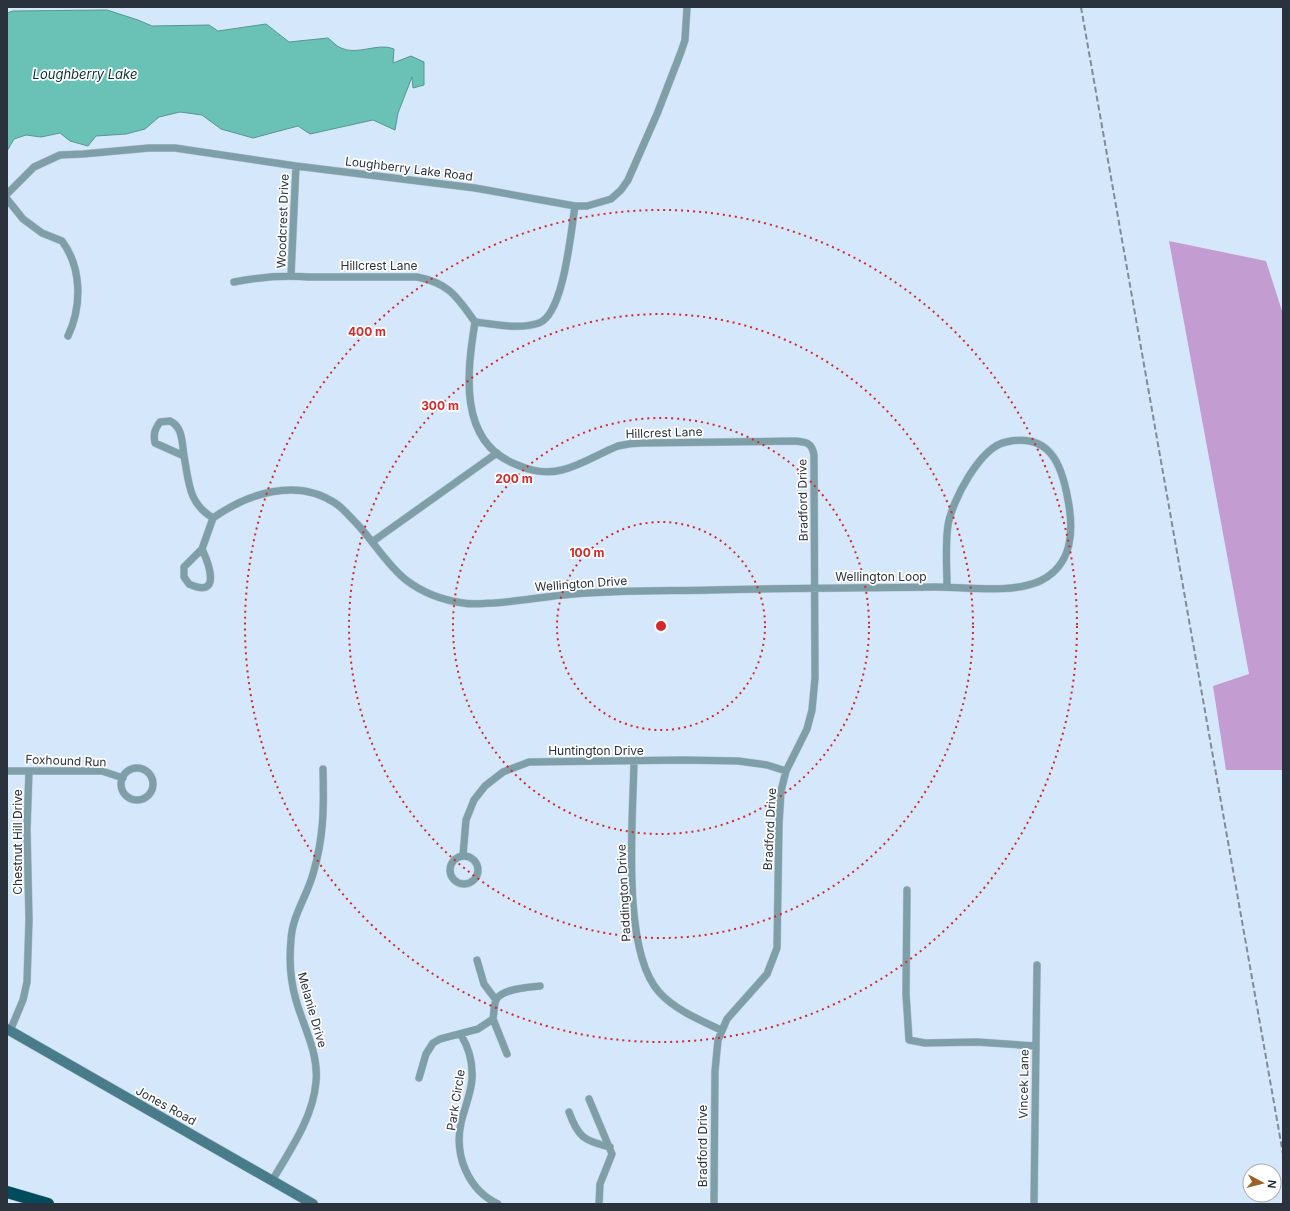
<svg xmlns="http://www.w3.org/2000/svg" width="1290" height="1211" font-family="Inter,sans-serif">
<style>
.forest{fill:#c39cd1}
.water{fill:#6ac1b5;stroke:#579691}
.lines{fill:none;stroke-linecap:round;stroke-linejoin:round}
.street-casing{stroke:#b3c3d5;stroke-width:8}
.secondary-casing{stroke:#b3c3d5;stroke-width:11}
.highway-casing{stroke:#b3c3d5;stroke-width:13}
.street{stroke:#7e9fa8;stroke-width:7}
.secondary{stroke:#497c8a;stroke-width:10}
.highway{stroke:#004c5c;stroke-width:12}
.rail{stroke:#7e8c9b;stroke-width:2;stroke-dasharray:6 3;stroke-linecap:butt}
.ring{fill:none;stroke:#d62828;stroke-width:2;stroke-dasharray:2 4}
.labels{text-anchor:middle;stroke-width:3.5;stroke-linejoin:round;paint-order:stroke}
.street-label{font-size:12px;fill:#2a333d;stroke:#fff}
.water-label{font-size:13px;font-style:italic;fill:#07332e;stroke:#fff}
.centre{fill:#d62828;stroke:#fff;stroke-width:2}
.ring-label{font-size:12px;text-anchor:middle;font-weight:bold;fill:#d62828;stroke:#fff;stroke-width:3.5;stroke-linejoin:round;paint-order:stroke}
</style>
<rect width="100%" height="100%" fill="#d5e7fb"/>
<path class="forest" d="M1169,241l97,20 17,53v456h-57l-13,-84 36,-12z"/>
<path class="water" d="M107,10l31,10 14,6 57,-1 9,6 48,-7 23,18 39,-4c4,3 8,8 13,10 17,8 37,-6 53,1l-1,14 18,-7 13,6v23l-11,3 -1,-11 -14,36 -3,17 -22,-10 -63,14 -12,-8 -45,12 -32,-9 -19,-14 -22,-3 -21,5 -14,12 -19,5 -30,2 -8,10 -18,-5 -10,-8 -19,4 -15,-2 -12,4 -7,12v-138l6,-2z"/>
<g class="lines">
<defs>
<path id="street" d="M7,194l27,-27 26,-12 23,-1 66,-6h26l121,18 179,22 100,18h12l24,-7 10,-9 7,-10 29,-66 24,-62 4,-12 2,-33
M7,199l16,20 19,14 20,8c20,27 20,65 6,95
M291,276l5,-110
M234,282c25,-5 49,-7 75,-5h108c32,6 40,20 58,45 -8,50 -17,119 40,142 16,7 30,10 47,6 20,-5 38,-17 56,-24 8,-2 16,-3 24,-3l153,-2c12,1 17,2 19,14l1,223 -3,32 -5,19 -21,42 -5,20 -2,33 -2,124 -10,26 -40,45 -9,21 -3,31 -1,133
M475,322c20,2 44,8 64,1 25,-9 32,-93 36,-117
M170,421c13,6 12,22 14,35l-29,-13c-2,-9 0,-14 5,-21z
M184,456c5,26 4,47 29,62
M213,518c34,-24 83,-41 122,-15 8,5 15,14 22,21 17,18 30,41 49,56 17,13 36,20 57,23 10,2 21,0 31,0 27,-2 53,-7 80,-9 46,-4 91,-3 137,-4 75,-2 149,-2 224,-3 30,0 77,7 105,-6 33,-16 34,-50 28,-81 -6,-35 -18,-68 -62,-58 -26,5 -54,59 -58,83 -3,20 -1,42 -1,62
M372,542l125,-89
M202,549c7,15 20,50 -13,35l-5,-7v-10z
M202,549l11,-31
M634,762c-1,57 -13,188 25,230 16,18 41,28 62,38
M121 784a16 16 0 1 1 32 0a16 16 0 1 1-32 0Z
M7,771h95l21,7
M463,855l3,-35 8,-20 11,-14 18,-14 26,-10 155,-2 54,1 29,4 19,6
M450 870a14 14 0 1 1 28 0a14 14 0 1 1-28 0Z
M907,890l-1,104 3,46 16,3 52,-1 59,4
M477,960l7,24 12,16
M493,1019c1,-6 1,-14 3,-19 5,-11 33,-13 44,-14
M493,1019l14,35
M10,1031l13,-31 4,-18 2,-62 -2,-91 2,-58
M461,1035c8,13 12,27 11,44 -1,15 -8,30 -11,44 -7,32 7,67 37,81
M419,1078l7,-24 7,-11 7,-4 38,-10 15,-10
M589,1099l23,55 -12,30 -1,20
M569,1112c9,25 15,29 41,35
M272,1181c18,-31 41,-63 44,-99 3,-29 -13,-56 -20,-82 -6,-20 -7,-39 -5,-60 1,-24 16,-44 22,-66 11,-37 11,-67 10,-105
M1034,1204l3,-239"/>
<path id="secondary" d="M7,1029l306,175"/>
<path id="highway" d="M7,1192l41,12"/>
</defs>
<use href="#street" class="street-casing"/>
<use href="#secondary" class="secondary-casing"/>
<use href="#highway" class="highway-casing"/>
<use href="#street" class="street"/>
<use href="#secondary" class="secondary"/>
<use href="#highway" class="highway"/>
<path class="rail" d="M1081,7l202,1147"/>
</g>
<g class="ring">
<circle cx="661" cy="626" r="104"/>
<circle cx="661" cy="626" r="208"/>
<circle cx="661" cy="626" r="312"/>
<circle cx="661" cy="626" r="416"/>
</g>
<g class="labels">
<g class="street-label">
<text transform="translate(409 169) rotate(7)" y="4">Loughberry Lake Road</text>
<text transform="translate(283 221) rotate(-88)" y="4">Woodcrest Drive</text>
<text x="379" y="270">Hillcrest Lane</text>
<text transform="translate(664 433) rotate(-2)" y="4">Hillcrest Lane</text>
<text transform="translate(803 500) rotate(-91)" y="4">Bradford Drive</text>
<text x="881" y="581">Wellington Loop</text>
<text transform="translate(581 584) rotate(-4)" y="4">Wellington Drive</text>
<text x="596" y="755">Huntington Drive</text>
<text transform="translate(66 761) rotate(2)" y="4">Foxhound Run</text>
<text transform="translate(770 829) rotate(-87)" y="4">Bradford Drive</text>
<text transform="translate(18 842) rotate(-90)" y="4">Chestnut Hill Drive</text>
<text transform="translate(624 893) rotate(-93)" y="4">Paddington Drive</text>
<text transform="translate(312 1010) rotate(74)" y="4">Melanie Drive</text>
<text transform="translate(1024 1084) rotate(-89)" y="4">Vincek Lane</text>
<text transform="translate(456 1100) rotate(-81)" y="4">Park Circle</text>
<text transform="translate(166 1106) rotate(29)" y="4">Jones Road</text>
<text transform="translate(703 1146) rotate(-90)" y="4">Bradford Drive</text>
</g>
<g class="water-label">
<text x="85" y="79">Loughberry Lake</text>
</g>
</g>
<circle cx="661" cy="626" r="6" class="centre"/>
<g class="ring-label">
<text x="367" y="336">400 m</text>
<text x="440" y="410">300 m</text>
<text x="514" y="483">200 m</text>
<text x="587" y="557">100 m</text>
</g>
<rect width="1290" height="1211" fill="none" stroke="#2a333d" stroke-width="16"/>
<g transform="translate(1262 1183) rotate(97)"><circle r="19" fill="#ffffff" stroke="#aaadb1"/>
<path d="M0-3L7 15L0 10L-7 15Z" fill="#9e5e27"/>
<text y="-6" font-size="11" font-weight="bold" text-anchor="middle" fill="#2a333d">N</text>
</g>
</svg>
